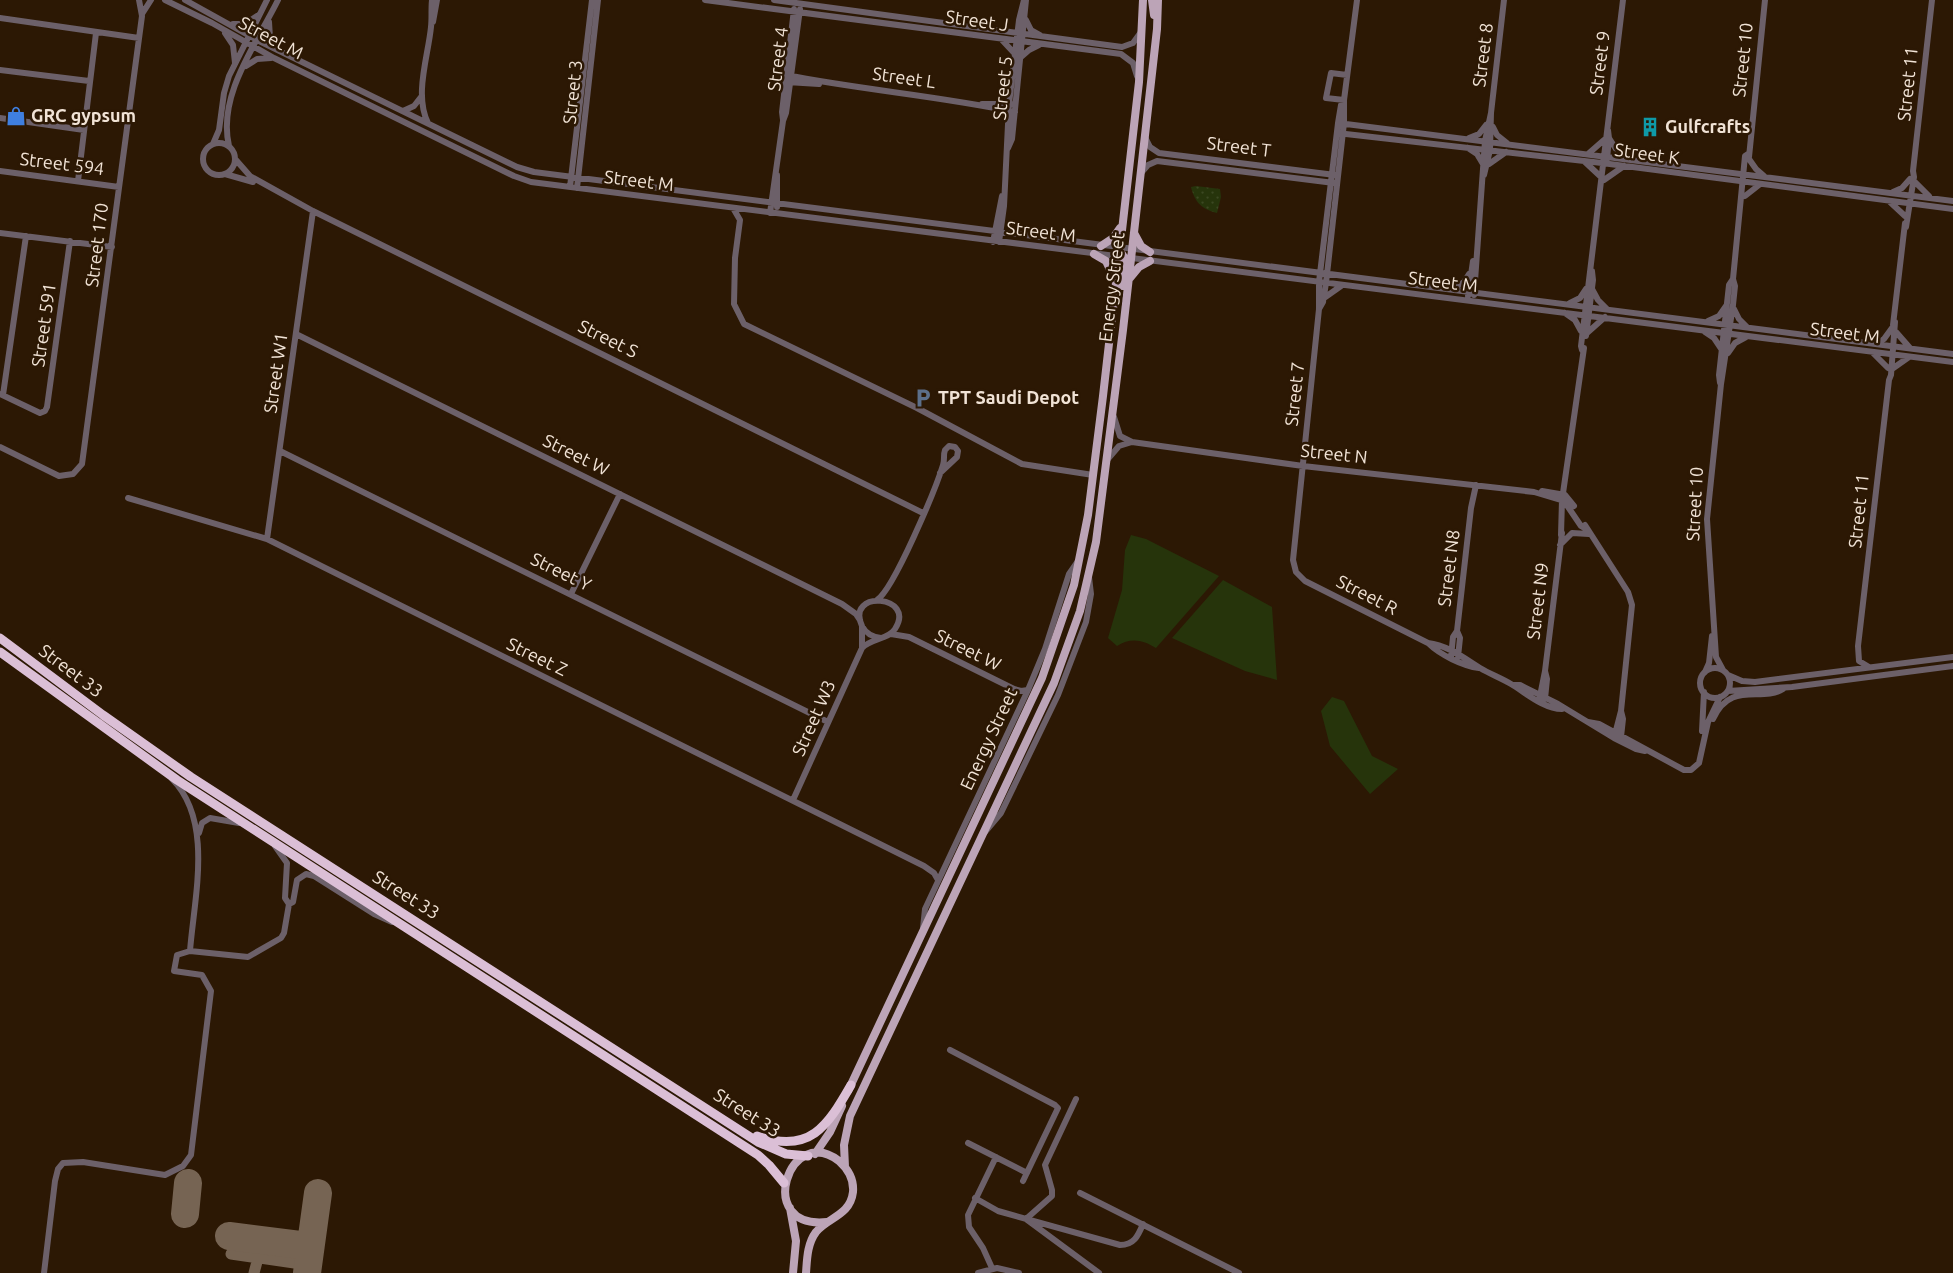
<svg xmlns="http://www.w3.org/2000/svg" width="1953" height="1273" font-family="Ubuntu,sans-serif">
<style>
.grass{fill:#26340b}
.park{fill:url(#park-dots)}
.lines{fill:none;stroke-linecap:round;stroke-linejoin:round}
.taxiway{stroke:#766453;stroke-width:11}
.runway{stroke:#766453;stroke-width:28}
.minor{stroke:#6c6069;stroke-width:6}
.major{stroke:#bca4b7;stroke-width:8}
.highway{stroke:#dbbfd6;stroke-width:9}
.labels{text-anchor:middle;stroke-width:5;stroke-linejoin:round;paint-order:stroke}
.street-label{font-size:18px;fill:#f1e3d6;stroke:#2c1804}
.poi-label{font-size:18px;font-weight:bold;fill:#f1e3d6;stroke:#2c1804;text-anchor:start}
</style>
<defs>
<pattern id="park-dots" width="8" height="8" patternUnits="userSpaceOnUse" patternTransform="scale(1.25)"><rect width="8" height="8" fill="#26340b"/><path d="M2 2h.1M6 6h.1" fill="none" stroke="#3b4822" stroke-width="1.8" stroke-linecap="round"/></pattern>
</defs>
<rect width="100%" height="100%" fill="#2c1804"/>
<path class="grass" d="M1131,535l15,4 73,37 -63,72c-13,-8 -25,-11 -39,-2l-9,-8 14,-48 3,-40z
M1223,580l49,27 5,73 -32,-9 -73,-33z
M1332,697l12,4 28,55 26,13 -28,25 -40,-48 -9,-35z"/>
<path class="park" d="M1196,186l24,3 1,8 -4,16c-15,-4 -22,-10 -26,-26z"/>
<g class="lines">
<path class="taxiway" d="M231,1254l77,11
M254,1273l4,-15"/>
<path class="runway" d="M185,1214l3,-31
M229,1236l79,10
M307,1273l11,-80"/>
<path class="minor" d="M165,0l47,23 62,35 240,118 17,6 1422,180
M185,0l72,40 260,127 17,5 1419,182
M705,0l416,54 12,9 4,13
M774,0l348,47 11,-4 8,-11
M142,14l9,-14
M0,18l139,20
M1026,20l5,10 9,5
M269,22l1,16 9,11
M433,22l4,-22
M233,24h12l12,-8
M225,33l8,12 2,18
M1002,40l14,15
M1021,57l8,-7 10,-5
M246,66l11,-7 14,-1
M0,70l89,11
M786,75c76,15 154,21 229,37
M787,82l32,2
M1344,100l-3,5 -3,18 -19,159v27l-26,251 3,12 9,9 123,62c19,2 36,15 52,25 10,6 21,10 31,16 15,9 33,25 51,25
M1344,100l-18,-2 5,-25 16,2
M982,104h30
M403,111l11,-5 7,-9
M0,118l84,12
M783,120l-1,-8 12,-103
M428,123c-14,-28 0,-66 3,-96 1,-9 0,-18 1,-27
M1338,123l615,78
M1493,127l4,8 10,8
M1337,133l265,30 351,46
M1145,137l5,10 9,6 176,22
M1469,138l10,-4 7,-9
M1609,138l7,11 11,9
M203 159a16 16 0 1 1 32 0a16 16 0 1 1-32 0Z
M213,144l6,-14 5,-37 5,-17 38,-76
M229,146c-12,-51 28,-103 49,-146
M1008,148l4,-9 14,-139
M1468,148l9,6 6,10
M1588,154l16,-14
M1749,157l16,-157
M1607,159l2,-21 -1,-8
M1749,159l7,10 8,7
M236,160l14,16 63,35 610,302
M1585,162l15,14
M1489,164l17,-12
M0,171l119,16
M1141,173l7,-8 9,-4 177,22
M225,174l28,8
M1484,175l6,-25 1,-37 13,-113
M1604,180l20,-14
M78,181l18,-148
M1914,181l15,15
M570,187l22,-187
M577,188l21,-188
M1893,192l9,-4 8,-9
M1745,196l14,-11
M1890,202l15,14
M777,207v-32
M733,208l7,12 -5,38 -1,46 10,20 173,84 105,56 71,11
M770,213l13,-92 3,-8 14,-104
M1906,227l8,-50 -1,-6 19,-171
M0,233l112,14
M993,242l9,-46
M999,242l5,-36 5,-102 10,-84 5,-20
M1453,289l11,-7 5,-8
M1592,289l6,11 9,9
M1474,295l11,-154 6,-28
M1468,296l5,-35
M1324,298l17,-12
M1570,303l10,-5 6,-9
M1319,309l4,-7 3,-19 18,-160v-23l13,-100
M1734,309l5,10 8,8
M1565,313l10,7 6,11
M1708,321l11,-5 7,-10
M1893,325l12,-102
M1705,332l9,6 8,12
M1896,332l14,16
M1587,333l18,-16
M296,334l546,270 14,10 4,6
M1586,336l7,-56 -1,-9
M1876,344l8,-5 8,-11
M1582,350l-1,-4 42,-346
M1728,353l7,-10 11,-6
M1873,353l15,15
M1892,369l17,-12
M1720,383l-1,-8 10,-90 4,-6 12,-123 3,-2
M0,394l40,19 5,-2 2,-4 23,-166
M3,395l23,-159
M1114,417l6,19 12,6 171,24 231,26 30,9 17,25 5,3
M0,447l59,29 14,-2 9,-10 60,-448 -3,-16
M280,451l548,271
M1107,460l12,-14 13,-4
M1542,491l23,4 9,11
M128,498l139,41 657,327 10,7 4,7
M1585,525l43,67 4,13 -11,106 -7,27
M1561,535l1,-35 22,-152
M267,539l46,-328
M1560,545l12,-12 17,1
M571,594l49,-100
M877,600c17,-11 59,-112 66,-135 2,-5 0,-10 2,-15l4,-4 6,1 3,4 -1,6 -17,16
M1457,631l3,7 -2,19
M891,634l18,3 105,52 7,2 7,-1
M1428,643c12,12 35,23 51,25
M862,648c9,-10 26,-8 33,-19 22,-34 -50,-40 -33,-3 4,8 11,11 19,12
M1451,657l2,-20 4,-6 14,-123 5,-23
M1869,667l-10,-6 -1,-15 31,-266 2,-5 4,-53
M1700 683a15 15 0 1 1 30 0a15 15 0 1 1-30 0Z
M1723,670l-7,-13 -9,-138 14,-135 12,-79 2,-19 -2,-7
M1705,672l4,-9 3,-27
M1728,675l14,6 13,1 198,-25
M1513,685h7l38,19 56,34 22,11 9,2
M1728,691l64,-4 161,-21
M1545,699l2,-20 -2,-8
M1539,701l6,-30 17,-138
M1713,719c18,-39 48,-16 70,-30
M1588,722l11,2 85,46h7l8,-7 9,-41 12,-25
M1702,731l2,-39
M1621,737l2,-18 -2,-8
M172,779c42,42 22,119 18,172
M793,800l69,-152v-22
M985,832l16,-19 57,-118 28,-73 5,-28 -2,-17
M199,833l3,-10 8,-5 29,5
M275,846l12,17 -2,35 4,6
M923,928l2,-19 103,-219 17,-41 24,-75 9,-13
M950,1050l105,55 3,3 -35,73
M1076,1099l-31,66 7,25v6l-26,23 73,54
M968,1143l59,30
M1080,1193l159,80
M975,1198l23,13 122,34c14,0 18,-9 23,-21
M992,1268l-9,-20 -14,-21 -1,-12 28,-58
M44,1273l11,-92 3,-12 5,-6 20,-1 82,13 18,-9 8,-11 20,-164 -9,-16 -28,-4 3,-16 13,-4 58,6 33,-19 3,-5 5,-29 4,-2 4,-22 9,-6 8,2 60,38 18,8
M978,1273l19,-5 22,5"/>
<path class="major" d="M1152,0l2,15
M1134,233l7,13 9,6
M1101,246l12,-8 7,-10
M1119,249l5,8 -2,29
M1094,254l12,7 8,17
M1130,278l9,-11 11,-6
M848,1091l194,-413 32,-93 14,-70 15,-119 36,-314 4,-82
M815,1154l15,-22 12,-26
M845,1167l-1,-22 6,-29 204,-433 26,-72 16,-69 27,-212 34,-301 1,-29
M790,1208l6,33 -3,32
M806,1273c1,-13 1,-29 10,-41 12,-15 34,-16 37,-40 1,-12 -5,-23 -14,-31 -50,-39 -85,69 -12,61"/>
<path class="highway" d="M0,638l103,77 88,62 567,365 28,12 22,2
M0,652l177,128 581,375 11,10 15,18
M757,1136c53,18 70,-9 94,-51"/>
</g>
<defs>
<symbol id="shop-bare" viewBox="-9 -9 18 18"><path d="M-5-2.5h2.3a2.7 3.5 0 0 1 5.4 0H5L5.5 6h-11ZM-1.5-2.5h3a1.5 2.3 0 0 0-3 0Z" fill="#3f7fe0" stroke="#2c1804" stroke-width="2.5" paint-order="stroke"/></symbol>
<symbol id="building-bare" viewBox="-9 -9 18 18"><path d="M-4-6H4V6H1V3H-1V6H-4ZM-2.5-4.3h1.7v1.8h-1.7ZM.8-4.3h1.7v1.8H.8ZM-2.5-1h1.7V.8h-1.7ZM.8-1h1.7V.8H.8Z" fill="#0f9aa8" stroke="#2c1804" stroke-width="2.5" paint-order="stroke"/></symbol>
<symbol id="parking-bare" viewBox="-9 -9 18 18"><path d="M-3.5-5.5H1a3.5 3.5 0 0 1 0 7H-1V5.5H-3.5ZM-1-3.4V-.6H.8a1.4 1.4 0 0 0 0-2.8Z" fill="#5c6f8a" stroke="#2c1804" stroke-width="2.5" paint-order="stroke"/></symbol>
</defs>
<g fill-rule="evenodd">
<use href="#shop-bare" x="2" y="102" width="28" height="28"/>
<use href="#building-bare" x="1636" y="113" width="28" height="28"/>
<use href="#parking-bare" x="909" y="384" width="28" height="28"/>
</g>
<g class="labels">
<g class="street-label">
<text transform="translate(977 21) rotate(8)" y="6">Street J</text>
<text transform="translate(271 38) rotate(28)" y="6">Street M</text>
<text transform="translate(1483 55) rotate(-83)" y="6">Street 8</text>
<text transform="translate(778 59) rotate(-83)" y="6">Street 4</text>
<text transform="translate(1743 60) rotate(-84)" y="6">Street 10</text>
<text transform="translate(1600 63) rotate(-83)" y="6">Street 9</text>
<text transform="translate(904 78) rotate(8)" y="6">Street L</text>
<text transform="translate(1908 84) rotate(-84)" y="6">Street 11</text>
<text transform="translate(1003 88) rotate(-84)" y="6">Street 5</text>
<text transform="translate(573 92) rotate(-84)" y="6">Street 3</text>
<text transform="translate(1239 147) rotate(7)" y="6">Street T</text>
<text transform="translate(1647 154) rotate(8)" y="6">Street K</text>
<text transform="translate(62 164) rotate(7)" y="6">Street 594</text>
<text transform="translate(639 181) rotate(7)" y="6">Street M</text>
<text transform="translate(1041 232) rotate(7)" y="6">Street M</text>
<text transform="translate(97 245) rotate(-83)" y="6">Street 170</text>
<text transform="translate(1443 282) rotate(7)" y="6">Street M</text>
<text transform="translate(1112 287) rotate(-83)" y="6">Energy Street</text>
<text transform="translate(44 325) rotate(-82)" y="6">Street 591</text>
<text transform="translate(1845 333) rotate(7)" y="6">Street M</text>
<text transform="translate(608 339) rotate(26)" y="6">Street S</text>
<text transform="translate(276 373) rotate(-82)" y="6">Street W1</text>
<text transform="translate(1295 394) rotate(-84)" y="6">Street 7</text>
<text transform="translate(1334 454) rotate(6)" y="6">Street N</text>
<text transform="translate(576 455) rotate(26)" y="6">Street W</text>
<text transform="translate(1695 504) rotate(-87)" y="6">Street 10</text>
<text transform="translate(1859 511) rotate(-84)" y="6">Street 11</text>
<text transform="translate(1449 568) rotate(-83)" y="6">Street N8</text>
<text transform="translate(561 572) rotate(26)" y="6">Street Y</text>
<text transform="translate(1367 595) rotate(27)" y="6">Street R</text>
<text transform="translate(1538 601) rotate(-83)" y="6">Street N9</text>
<text transform="translate(968 650) rotate(26)" y="6">Street W</text>
<text transform="translate(537 657) rotate(26)" y="6">Street Z</text>
<text transform="translate(71 671) rotate(37)" y="6">Street 33</text>
<text transform="translate(814 718) rotate(-66)" y="6">Street W3</text>
<text transform="translate(989 739) rotate(-65)" y="6">Energy Street</text>
<text transform="translate(406 895) rotate(32)" y="6">Street 33</text>
<text transform="translate(747 1113) rotate(32)" y="6">Street 33</text>
</g>
<g class="poi-label">
<text x="31" y="122">GRC gypsum</text>
<text x="1665" y="133">Gulfcrafts</text>
<text x="938" y="404">TPT Saudi Depot</text>
</g>
</g>
</svg>
